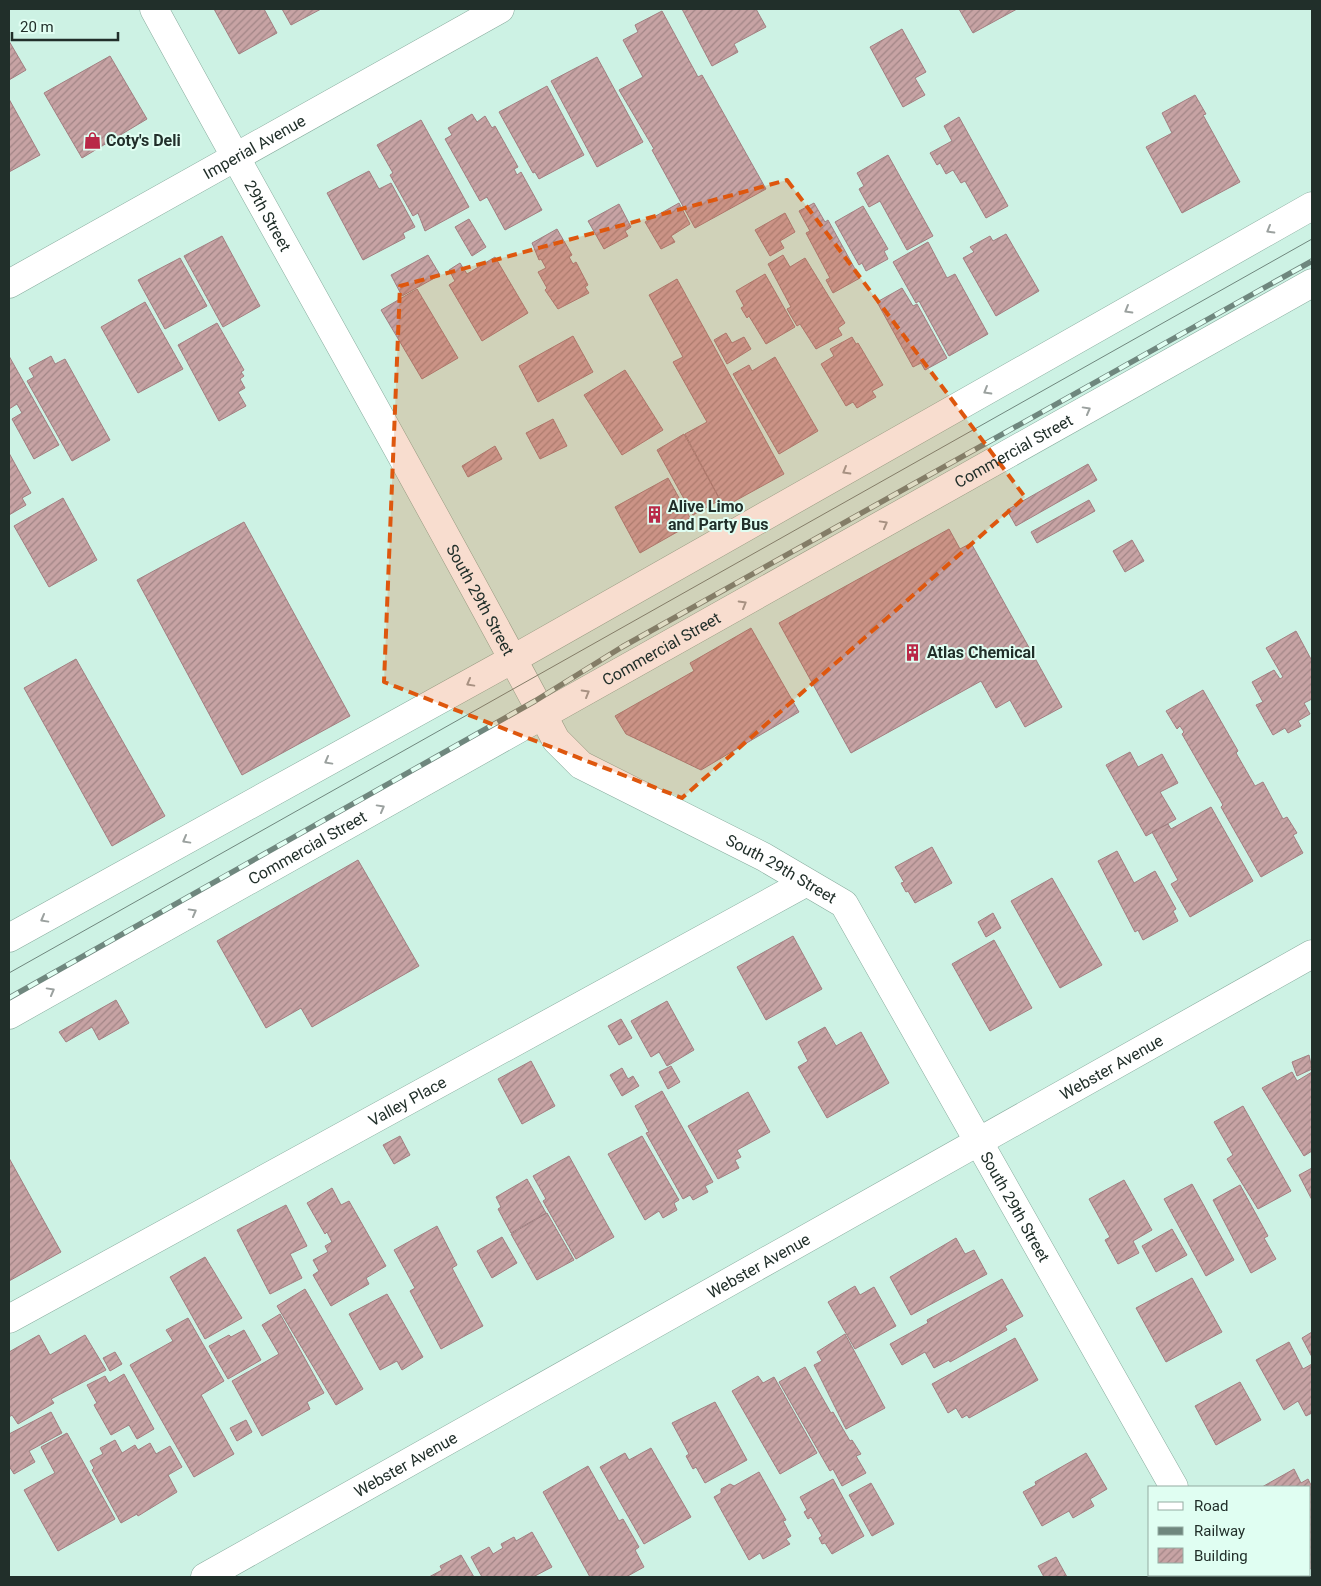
<svg xmlns="http://www.w3.org/2000/svg" width="1321" height="1586" font-family="Roboto,sans-serif">
<style>
.building{fill:url(#building-hatch);stroke:#a27f81}
.lines{fill:none;stroke-linecap:round;stroke-linejoin:round}
.minor-casing{stroke:#88ac9e;stroke-width:29}
.major-casing{stroke:#88ac9e;stroke-width:29}
.minor{stroke:#fff;stroke-width:28}
.major{stroke:#fff;stroke-width:28}
.tram{stroke:#6f877e;stroke-width:1}
.rail-casing{stroke:#6f877e;stroke-width:5.5}
.rail{stroke:#e0fef2;stroke-width:4;stroke-dasharray:11;stroke-linecap:butt}
.oneway{stroke:#9ba19f}
.marked{fill:#de570e;fill-opacity:0.2;stroke:#de570e;stroke-width:4;stroke-dasharray:10 6;stroke-linejoin:round}
.labels{text-anchor:middle;stroke-width:4;stroke-linejoin:round;paint-order:stroke}
.poi-label{font-size:16px;font-weight:bold;fill:#212f2a;stroke:#e0fef2;text-anchor:start}
.street-label{font-size:16px;fill:#212f2a;stroke:#e0fef2}
</style>
<defs>
<pattern id="building-hatch" width="6" height="6" patternUnits="userSpaceOnUse" patternTransform="scale(1.25)"><rect width="6" height="6" fill="#c7a3a4"/><path d="M-1 1l2-2M0 6l6-6M5 7l2-2" fill="none" stroke="#a18586"/></pattern>
</defs>
<rect width="100%" height="100%" fill="#cdf2e4"/>
<path class="building" d="M214,9h50l13,24 -38,21z
M282,9h39l-30,16z
M682,9h74l10,18 -32,17 4,8 -26,14z
M959,9h58l-44,24z
M662,11l36,66 4,-2 64,114 -71,39 -43,-78 2,-1 -35,-59 24,-13 -20,-37 15,-8 -3,-7z
M902,29l24,43 -11,6 10,17 -22,12 -33,-60z
M9,41l17,29 -17,10z
M110,56l37,63 -65,39 -38,-65z
M597,57l46,85 -46,25 -46,-86z
M547,86l37,69 -45,24 -4,-7 -2,1 -34,-61z
M1195,95l11,19 -3,1 37,67 -58,31 -36,-66 26,-14 -10,-20z
M9,99l31,56 -31,17z
M472,114l5,8 8,-6 7,12 3,-2 23,41 -4,2 3,6 4,-3 21,38 -37,20 -18,-33 -7,4 -35,-62 7,-4 -4,-7z
M959,117l49,89 -22,12 -21,-37 -4,2 -8,-13 -7,4 -6,-11 -3,2 -7,-12 22,-12 -8,-15z
M421,120l48,87 -44,24 -7,-18 -5,3 -23,-41 3,-2 -16,-28z
M888,155l45,81 -26,14 -27,-49 -11,6 -10,-18 5,-3 -7,-13z
M369,171l10,18 12,-6 24,44 -12,6 2,5 -42,22 -36,-67z
M679,203l11,21 -19,12 4,6 -14,7 -16,-27z
M814,203l11,19 3,-2 32,58 -27,15 -7,-13 4,-2 -24,-45 4,-2 -11,-20z
M619,204l12,23 -6,4 3,5 -24,13 -16,-28z
M863,206l25,43 -4,2 4,8 -22,12 -4,-8 -3,2 -24,-43z
M785,213l10,19 -15,9 4,7 -14,8 -15,-26z
M469,219l17,28 -14,9 -17,-29z
M557,229l15,26 -3,2 4,7 3,-2 12,23 -3,2 4,6 -31,16 -13,-19 2,-2 -9,-16 8,-4 -5,-9 -2,1 -7,-17z
M1006,234l33,57 -43,25 -33,-58 11,-6 -4,-5 20,-11 3,5z
M222,236l38,70 -37,21 -39,-71z
M928,242l19,36 8,-4 33,60 -39,22 -30,-55 -3,2 -23,-41z
M428,255l12,20 -38,21 -11,-21z
M783,255l7,12 15,-9 40,65 -7,5 4,7 -26,14 -16,-25 -3,2 -10,-17 4,-2 -23,-43z
M495,257l33,56 -46,28 -33,-56 6,-4 -6,-11 11,-7 7,11z
M180,258l27,48 -42,23 -27,-49z
M765,274l30,53 -29,17 -17,-28 -2,2 -6,-10 3,-2 -8,-15z
M677,279l107,195 -60,33 -39,-73 22,-12 -34,-60 10,-5 -34,-62z
M902,288l11,18 4,-2 30,54 -22,12 -4,-7 -8,4 -36,-65z
M417,289l41,69 -36,21 -41,-69z
M145,302l38,67 -45,24 -37,-66z
M217,323l27,47 -3,2 3,4 -4,3 5,9 -7,4 8,14 -27,15 -41,-76z
M726,333l6,10 12,-6 7,12 -24,15 -13,-24z
M573,336l20,36 -55,30 -19,-36z
M852,337l4,7 2,-1 25,42 -11,6 4,6 -19,11 -4,-6 -7,4 -25,-42 13,-8 -4,-7z
M9,356l50,89 -25,14 -22,-40 10,-6 -5,-9 -8,5z
M51,356l4,8 10,-5 45,81 -38,21 -45,-80 7,-4 -5,-9z
M775,357l43,74 -39,23 -46,-80 16,-9 3,6z
M625,370l38,60 -41,25 -38,-60z
M553,419l14,27 -27,13 -14,-26z
M684,434l36,66 -27,15 -36,-65z
M495,446l7,13 -34,18 -6,-11z
M9,453l22,40 -9,5 4,7 -17,10z
M1088,464l9,16 -81,46 -9,-16z
M668,478l25,45 -53,30 -25,-46z
M63,498l34,62 -48,27 -35,-61z
M1089,500l6,11 -58,32 -6,-11z
M244,522l106,194 -108,59 -105,-195z
M949,529l11,20 11,-6 91,164 -37,20 -15,-27 -14,8 -15,-27 -130,72 -72,-130z
M1132,540l12,21 -19,11 -12,-21z
M751,628l48,84 -98,58 -75,-36 -11,-18 79,-45 -4,-8z
M1296,631l16,30v38l-8,4 6,11 -12,7 3,5 -13,7 -3,-5 -12,7 -17,-30 7,-3 -11,-20 22,-12 6,9 3,-2 -17,-29z
M76,659l89,157 -53,30 -88,-158z
M1203,690l35,61 -2,2 19,33 8,-4 20,37 4,-2 10,16 -4,2 10,18 -42,24 -40,-70 2,-2 -41,-71 2,-2 -4,-6 -3,3 -11,-18z
M1130,752l8,15 24,-13 16,29 -18,9 16,27 -30,17 -40,-71z
M1211,807l42,74 -63,36 -19,-33 7,-4 -26,-48 16,-8 3,5z
M932,847l20,36 -37,20 -7,-12 -2,1 -5,-9 3,-1 -9,-15z
M1117,851l17,32 21,-12 21,38 -3,2 5,10 -35,19 -5,-10 -3,2 -37,-71z
M358,860l61,106 -107,61 -11,-19 -35,20 -49,-87z
M1052,878l50,87 -42,23 -49,-87z
M993,913l8,15 -15,9 -8,-15z
M793,936l29,53 -56,31 -29,-53z
M994,940l38,68 -42,23 -38,-67z
M116,1000l13,23 -30,17 -7,-13 -26,15 -7,-10z
M667,1001l27,49 -27,16 -8,-14 -8,5 -20,-36z
M621,1019l11,19 -13,7 -11,-19z
M825,1027l11,19 25,-14 28,51 -62,35 -29,-51 10,-6 -10,-19z
M1309,1055l3,14 -15,7 -5,-14z
M531,1061l24,45 -33,18 -24,-45z
M671,1066l9,16 -12,7 -9,-17z
M622,1068l6,11 5,-3 6,10 -17,10 -12,-21z
M1292,1072l5,9 15,-9v79l-8,5 -42,-68z
M662,1091l51,91 -8,4 3,6 -15,8 -3,-5 -7,4 -37,-66 3,-1 -14,-26z
M748,1092l22,40 -33,18 4,7 -6,3 4,8 -21,11 -30,-53z
M1243,1106l48,85 -33,18 -31,-50 6,-4 -19,-33z
M400,1136l10,19 -16,9 -11,-19z
M642,1136l37,64 -5,3 3,7 -14,8 -4,-7 -14,9 -37,-66z
M569,1156l45,81 -38,22 -33,-58 3,-2 -13,-23z
M9,1158l52,94 -52,29z
M1312,1168v32l-13,-25z
M527,1179l19,34 -35,20 -13,-24 3,-2 -5,-10z
M1124,1180l28,50 -19,11 6,12 -21,11 -13,-24 5,-3 -21,-38z
M1192,1184l42,76 -28,16 -42,-77z
M1240,1185l28,51 -4,2 12,21 -25,14 -38,-73z
M332,1188l9,17 8,-4 37,65 -20,12 3,6 -38,22 -18,-31 6,-4 -6,-11 15,-8 -3,-6 7,-4 -5,-10 -2,2 -18,-31z
M286,1205l21,41 -17,8 12,24 -32,16 -33,-64z
M547,1213l27,47 -37,20 -26,-46z
M437,1226l20,39 -5,3 31,58 -42,23 -31,-58 5,-3 -21,-38z
M1172,1229l15,26 -31,17 -14,-26z
M502,1237l15,26 -25,15 -15,-27z
M956,1238l9,16 9,-4 13,24 -76,41 -21,-38z
M205,1257l37,61 -37,21 -35,-62z
M1192,1278l30,54 -56,30 -30,-54z
M1002,1279l21,37 -18,10 2,4 -57,32 -1,-2 -15,8 -9,-16 -23,13 -12,-21 38,-21 -1,-3z
M855,1286l5,9 14,-8 22,39 -41,23 -27,-47z
M305,1289l58,100 -27,16 -59,-99z
M387,1294l36,63 -21,13 -5,-9 -17,9 -31,-56z
M280,1314l44,79 -17,9 3,7 -48,27 -30,-55 47,-27 -17,-29z
M188,1318l36,63 -23,14 33,59 -40,23 -64,-112 43,-24 -7,-11z
M244,1330l17,30 -33,19 -19,-33 20,-11 2,2z
M1312,1332v25l-10,-19z
M845,1334l40,74 -39,21 -32,-64 8,-4 -5,-9z
M39,1335l11,20 35,-20 21,35 -55,29 3,4 -36,21 -6,-9 -3,2v-65z
M1015,1338l23,42 -69,38 -2,-3 -5,3 -6,-10 -8,5 -16,-29z
M1289,1342l14,27 9,-5v49l-6,3 -8,-15 -14,9 -28,-50z
M115,1352l7,12 -12,7 -7,-13z
M805,1367l26,46 2,-1 17,29 2,-1 9,14 -5,2 10,17 -24,13 -9,-17 -3,2 -51,-89z
M124,1374l30,55 -17,10 -8,-14 -18,10 -17,-30 3,-2 -10,-18 18,-9 4,7z
M758,1376l5,7 11,-6 43,76 -37,21 -48,-83z
M1240,1382l21,38 -45,25 -21,-39z
M715,1402l32,58 -42,23 -9,-16 -3,2 -7,-13 3,-2 -17,-31z
M51,1412l11,21 -33,18 6,11 -21,12 -5,-8v-32z
M246,1420l6,12 -15,9 -7,-13z
M67,1433l48,86 -57,32 -34,-61 31,-17 -14,-26z
M115,1440l7,13 13,-8 3,5 12,-7 6,11 14,-8 12,21 -14,8 9,17 -39,24 -1,-2 -16,9 -29,-53 2,-2 -4,-7 13,-7 -3,-6z
M651,1448l40,69 -47,27 -44,-77 25,-14 4,7z
M1086,1453l21,36 -17,10 4,7 -21,12 -4,-7 -27,15 -19,-34 13,-7 -1,-3z
M588,1466l31,55 4,-2 16,28 -4,3 9,17 -18,10h-36l-47,-85z
M1294,1469l7,14 7,-4 4,8v81l-2,1v-82h-48z
M759,1472l27,48 -3,1 8,15 -5,3 4,5 -27,15 -3,-6 -11,7 -35,-63 7,-4v-4l9,-5 4,2z
M833,1479l31,57 -32,18 -7,-11 -3,1 -3,-6 3,-2 -11,-19 -3,2 -4,-7 3,-2 -7,-13z
M871,1483l23,41 -22,12 -23,-41z
M532,1532l20,35 -19,10h-51l-11,-20 18,-10 4,7 10,-6 -2,-4 13,-7 2,4z
M461,1555l13,22h-45l13,-7 -2,-4z
M1056,1557l11,20h-23l-6,-11z"/>
<g class="lines">
<defs>
<g id="minor">
<path id="s1" d="M154,9c133,244 272,485 402,731l25,25 183,92 80,47 330,583"/>
<path id="s2" d="M9,1319l796,-436"/>
<path d="M1223,1575l2,2"/>
<path id="s3" d="M205,1577l1107,-623"/>
</g>
<g id="major">
<path id="s4" d="M9,284l491,-275"/>
<path d="M9,938l504,-279 799,-453"/>
<path id="s5" d="M9,1015l1303,-732"/>
</g>
</defs>
<use href="#minor" class="minor-casing"/>
<use href="#major" class="major-casing"/>
<use href="#minor" class="minor"/>
<use href="#major" class="major"/>
<path class="tram" d="M9,973l1303,-734"/>
<defs>
<path id="rail" d="M9,998l526,-297 87,-54 690,-386"/>
</defs>
<use href="#rail" class="rail-casing"/>
<use href="#rail" class="rail"/>
</g>
<defs><path id="oneway-chevron" d="M-2-3.5L2.5 0L-2 3.5" fill="none" stroke-width="1.6" stroke-linecap="round" stroke-linejoin="round" transform="scale(1.25)"/></defs>
<g class="oneway">
<use href="#oneway-chevron" transform="translate(1270 230) rotate(150)"/>
<use href="#oneway-chevron" transform="translate(1128 310) rotate(150)"/>
<use href="#oneway-chevron" transform="translate(987 391) rotate(150)"/>
<use href="#oneway-chevron" transform="translate(1087 410) rotate(-29)"/>
<use href="#oneway-chevron" transform="translate(846 471) rotate(150)"/>
<use href="#oneway-chevron" transform="translate(884 524) rotate(-29)"/>
<use href="#oneway-chevron" transform="translate(743 604) rotate(-30)"/>
<use href="#oneway-chevron" transform="translate(470 683) rotate(151)"/>
<use href="#oneway-chevron" transform="translate(586 693) rotate(-30)"/>
<use href="#oneway-chevron" transform="translate(328 761) rotate(151)"/>
<use href="#oneway-chevron" transform="translate(381 808) rotate(-29)"/>
<use href="#oneway-chevron" transform="translate(186 840) rotate(151)"/>
<use href="#oneway-chevron" transform="translate(193 912) rotate(-29)"/>
<use href="#oneway-chevron" transform="translate(44 919) rotate(151)"/>
<use href="#oneway-chevron" transform="translate(51 991) rotate(-29)"/>
</g>
<path class="marked" d="M787,180l238,317 -343,301 -298,-116 16,-396z"/>
<defs>
<symbol id="shop-bare" viewBox="-9 -9 18 18"><path d="M-5-2.5h2.3a2.7 3.5 0 0 1 5.4 0H5L5.5 6h-11ZM-1.5-2.5h3a1.5 2.3 0 0 0-3 0Z" fill="#b92847" stroke="#e0fef2" stroke-width="2.5" paint-order="stroke"/></symbol>
<symbol id="building-bare" viewBox="-9 -9 18 18"><path d="M-4-6H4V6H1V3H-1V6H-4ZM-2.5-4.3h1.7v1.8h-1.7ZM.8-4.3h1.7v1.8H.8ZM-2.5-1h1.7V.8h-1.7ZM.8-1h1.7V.8H.8Z" fill="#b92847" stroke="#e0fef2" stroke-width="2.5" paint-order="stroke"/></symbol>
</defs>
<g fill-rule="evenodd">
<use href="#shop-bare" x="80" y="128" width="25" height="25"/>
<use href="#building-bare" x="642" y="502" width="25" height="25"/>
<use href="#building-bare" x="900" y="640" width="25" height="25"/>
</g>
<g class="labels">
<g class="poi-label">
<text x="106" y="146">Coty's Deli</text>
<text x="668" y="512">Alive Limo<tspan x="668" dy="18">and Party Bus</tspan></text>
<text x="927" y="658">Atlas Chemical</text>
</g>
<g class="street-label">
<text dy="6" stroke="none"><textPath href="#s4" startOffset="281">Imperial Avenue</textPath></text>
<text dy="6" stroke="none"><textPath href="#s1" startOffset="236">29th Street</textPath></text>
<text dy="6" stroke="none"><textPath href="#s5" startOffset="1152">Commercial Street</textPath></text>
<text dy="6" stroke="none"><textPath href="#s1" startOffset="675">South 29th Street</textPath></text>
<text dy="6" stroke="none"><textPath href="#s5" startOffset="748">Commercial Street</textPath></text>
<text dy="6" stroke="none"><textPath href="#s5" startOffset="342">Commercial Street</textPath></text>
<text dy="6" stroke="none"><textPath href="#s1" startOffset="1095">South 29th Street</textPath></text>
<text dy="6" stroke="none"><textPath href="#s3" startOffset="1040">Webster Avenue</textPath></text>
<text dy="6" stroke="none"><textPath href="#s2" startOffset="454">Valley Place</textPath></text>
<text dy="6" stroke="none"><textPath href="#s1" startOffset="1515">South 29th Street</textPath></text>
<text dy="6" stroke="none"><textPath href="#s3" startOffset="635">Webster Avenue</textPath></text>
<text dy="6" stroke="none"><textPath href="#s3" startOffset="230">Webster Avenue</textPath></text>
</g>
</g>
<rect width="1321" height="1586" fill="none" stroke="#212f2a" stroke-width="20"/>
<rect x="1148" y="1486" width="162" height="90" fill="#e0fef2" stroke="#94aba2"/>
<rect x="1158" y="1502" width="25" height="8" fill="#ffffff" stroke="#94aba2"/>
<text x="1194" y="1511" font-size="15" fill="#212f2a">Road</text>
<rect x="1158" y="1527" width="25" height="8" fill="#6f877e" stroke="#94aba2"/>
<text x="1194" y="1536" font-size="15" fill="#212f2a">Railway</text>
<rect x="1158" y="1548" width="25" height="15" fill="url(#building-hatch)" stroke="#94aba2"/>
<text x="1194" y="1561" font-size="15" fill="#212f2a">Building</text>
<path d="M12 32v8h106v-8" fill="none" stroke="#212f2a" stroke-width="2.5"/>
<text x="20" y="32" font-size="15" fill="#212f2a" stroke="#e0fef2" stroke-width="4" paint-order="stroke">20 m</text>
</svg>
